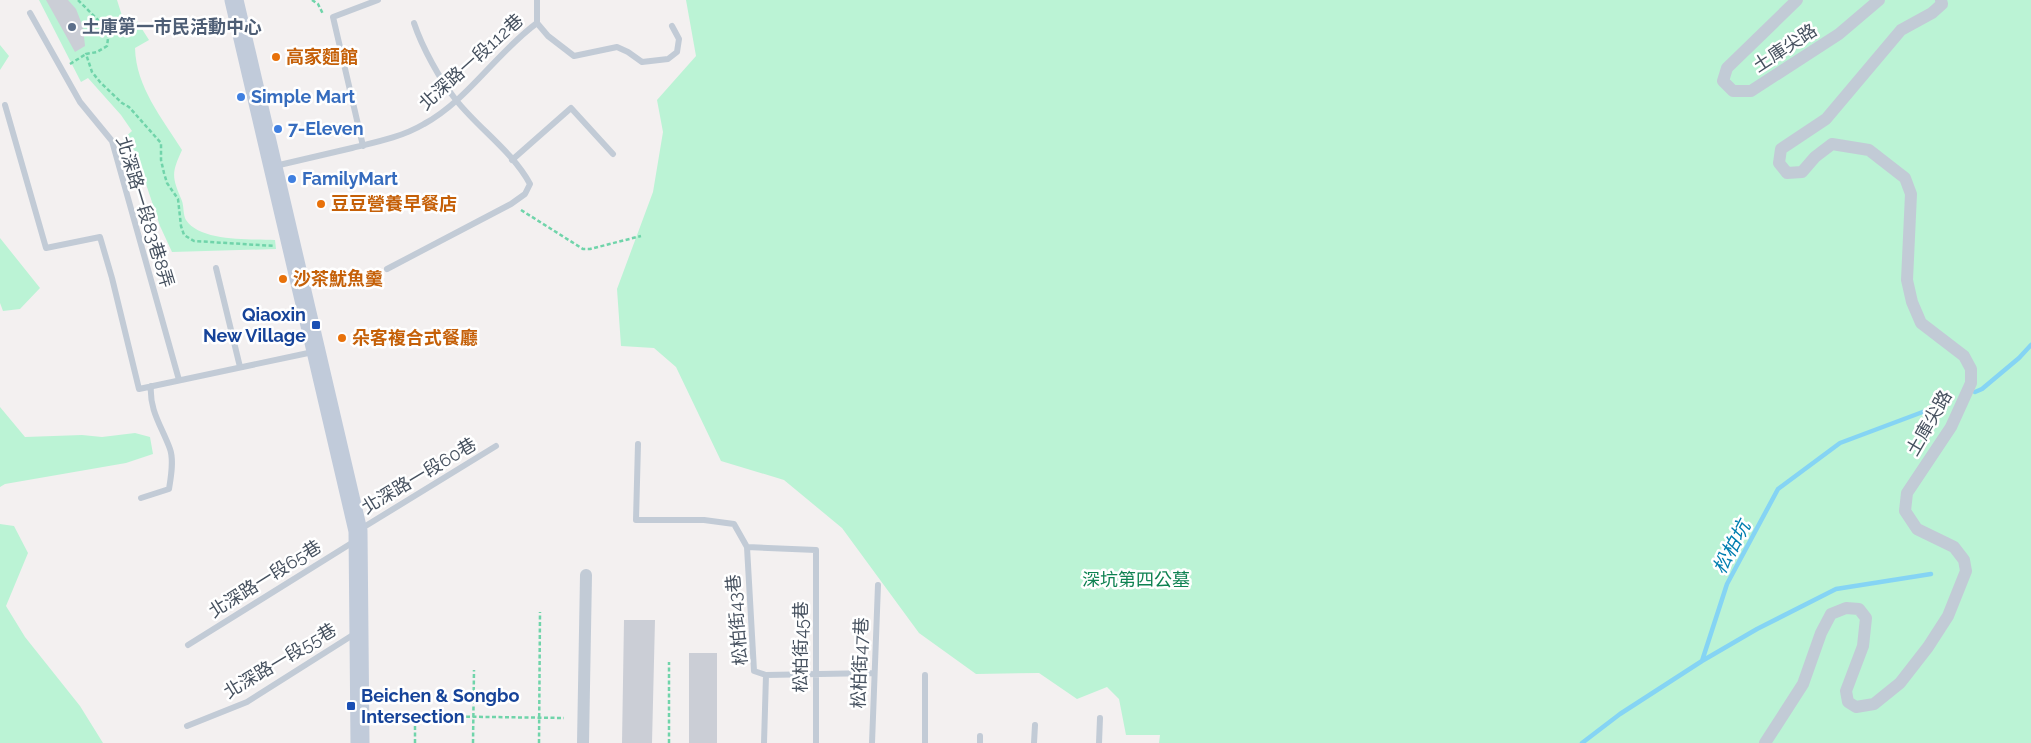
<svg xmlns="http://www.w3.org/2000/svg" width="2031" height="743" font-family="Raleway,'Noto Sans TC',sans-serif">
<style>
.green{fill:#bbf3d5}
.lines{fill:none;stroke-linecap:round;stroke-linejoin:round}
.stream{stroke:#85d4f4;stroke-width:4.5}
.building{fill:#cbced6}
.path{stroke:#70d4aa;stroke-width:2.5;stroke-dasharray:4 2.5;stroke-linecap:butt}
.lane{stroke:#c2cbd6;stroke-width:6}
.street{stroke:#c2cbd6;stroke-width:12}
.secondary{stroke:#c1cbda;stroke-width:19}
.service-dot{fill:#5c6f8a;stroke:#fff;stroke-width:2}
.food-dot{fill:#e8710a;stroke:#fff;stroke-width:2}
.shop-dot{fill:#3f7fe0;stroke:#fff;stroke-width:2}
.transit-dot{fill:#1a4fb4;stroke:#fff;stroke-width:2}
.labels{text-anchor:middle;stroke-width:5;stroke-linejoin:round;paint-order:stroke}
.service-label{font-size:18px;font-weight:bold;fill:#4e5e75;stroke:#fff;text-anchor:start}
.street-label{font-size:18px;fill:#46515f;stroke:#fff}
.food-label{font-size:18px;font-weight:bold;fill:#c56008;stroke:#fff;text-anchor:start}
.shop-label{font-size:18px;font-weight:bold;fill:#366cbe;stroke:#fff;text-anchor:start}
.transit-label{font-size:18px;font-weight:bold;fill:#164399;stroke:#fff;text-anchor:end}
.park-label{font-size:18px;fill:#0f8252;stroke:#fff}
.water-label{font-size:19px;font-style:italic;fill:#017eb0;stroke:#fff}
</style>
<rect width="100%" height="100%" fill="#f3f0f0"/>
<path class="green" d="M39,0h78l6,19 12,-1 14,22 -14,8c1,39 27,70 47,102 -11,24 -10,27 0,51 2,6 1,14 4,19 14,22 66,19 89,20l1,9 -104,3 -12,-26 -25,-75 -12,-12 9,-8 -11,-16 -33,-37 -7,4z
M686,0h1345v743h-872l1,-8h-34l-7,-36 -12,-12 -30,12 -38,-26 -63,1 -57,-41 -77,-105 -58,-48 -63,-19 -45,-94 -22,-19 -33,-2 -4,-57 36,-97 10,-60 -6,-32 39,-44z
M0,45l9,11 -9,14z
M0,238l40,50 -20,21 -17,2 -3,-8z
M0,407l25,30 57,-2 20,2 33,-4 15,4 3,17 -27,9 -121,21 -5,3z
M0,524l14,2 14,27 -22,53 19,31 55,69 23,37h-103z"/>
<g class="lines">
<path class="stream" d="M1975,392l7,-3 37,-31 12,-13
M1702,661l55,-32 79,-40 95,-15
M1582,743l38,-29 82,-53 25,-77 51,-95 62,-46 104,-39"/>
</g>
<path class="building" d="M46,0h22l8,9 7,18 2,19 -10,6z
M624,620h31l-3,123h-30z
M689,653h28v90h-28z"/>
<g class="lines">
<path class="path" d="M78,0l31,31 -2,15 -10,6 -11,2 6,18 8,10 22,21 7,4 32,36v17l3,13 3,10 11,16 3,27 3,9 10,6 81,5
M312,0l6,4 5,10
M70,64l16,-10
M521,210l62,39h7l51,-13
M415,743v-27l149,2
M473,743l1,-73
M539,743l1,-131
M669,743v-81"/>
<path class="lane" d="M30,13l50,89 32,39 67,239
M537,23v-23
M5,105l41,143 54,-11 12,41 27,111 174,-37
M363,146l-30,-129 45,-17
M512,160l59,-52 42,46
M275,166c25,-6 51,-12 77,-18 25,-6 50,-11 72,-24 44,-24 73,-72 113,-101l11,13 26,20 43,-9 11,5 14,10 26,-3 9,-7 2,-13 -7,-13
M216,268l24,99
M387,269l124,-65 14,-10 5,-10c-18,-33 -51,-55 -74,-84 -16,-20 -34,-53 -42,-77
M638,444l-2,76h68l30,4 13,23 7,124 12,4 -2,68
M141,498l28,-9c2,-12 5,-29 1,-40 -8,-22 -21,-39 -19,-63
M359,530l137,-84
M747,547l69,3v193
M188,645l167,-104
M766,675l108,-2
M187,726l60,-24 109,-69
M980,736v7
M872,743l6,-158
M925,743v-68
M1034,743l1,-18
M1099,743l1,-25"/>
<path class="street" d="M1797,0l-70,68 -4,13 10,10h18l88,-57 40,-34
M583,743l3,-168
M1765,743l38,-59 18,-51 10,-19 15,-6 13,1 7,9 -3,28 -17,45 2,11 8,5 18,-3 26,-21 28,-36 20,-31 18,-45 -2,-11 -10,-13 -37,-18 -12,-18 2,-18 44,-66 20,-44v-14l-7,-13 -43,-33 -9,-21 -5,-22 4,-86 -6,-16 -36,-28 -37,-6 -17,13 -13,15 -15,1 -8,-10 2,-14 45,-30 75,-89 31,-17 10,-9 -1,-4"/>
<path class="secondary" d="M234,0l124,531 2,212"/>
</g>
<circle class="service-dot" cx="72" cy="27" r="5"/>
<g class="food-dot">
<circle cx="276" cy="57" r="5"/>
<circle cx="321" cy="204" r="5"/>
<circle cx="283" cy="279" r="5"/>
<circle cx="342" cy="338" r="5"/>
</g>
<g class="shop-dot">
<circle cx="241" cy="97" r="5"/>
<circle cx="278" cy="129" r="5"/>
<circle cx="292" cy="179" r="5"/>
</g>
<g class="transit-dot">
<rect x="311" y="320" width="10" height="10" rx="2.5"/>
<rect x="346" y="701" width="10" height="10" rx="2.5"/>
</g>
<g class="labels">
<g class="service-label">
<text x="82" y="33">土庫第一市民活動中心</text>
</g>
<g class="street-label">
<text transform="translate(1785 48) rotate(-33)" y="6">土庫尖路</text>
<text transform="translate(471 62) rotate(-42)" y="6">北深路一段112巷</text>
<text transform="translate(145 212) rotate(73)" y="6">北深路一段83巷8弄</text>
<text transform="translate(1929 423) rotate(-60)" y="6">土庫尖路</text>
<text transform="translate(419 476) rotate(-31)" y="6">北深路一段60巷</text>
<text transform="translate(265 579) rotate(-32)" y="6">北深路一段65巷</text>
<text transform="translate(737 620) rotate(-95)" y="6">松柏街43巷</text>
<text transform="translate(801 647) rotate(-90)" y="6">松柏街45巷</text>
<text transform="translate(280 661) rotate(-31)" y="6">北深路一段55巷</text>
<text transform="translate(860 663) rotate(-88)" y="6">松柏街47巷</text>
</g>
<g class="food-label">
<text x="286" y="63">高家麵館</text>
<text x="331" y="210">豆豆營養早餐店</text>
<text x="293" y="285">沙茶魷魚羹</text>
<text x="352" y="344">朵客複合式餐廳</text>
</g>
<g class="shop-label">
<text x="251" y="103">Simple Mart</text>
<text x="288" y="135">7-Eleven</text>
<text x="302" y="185">FamilyMart</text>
</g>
<g class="transit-label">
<text x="306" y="321">Qiaoxin<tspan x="306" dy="21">New Village</tspan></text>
<text x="361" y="702" text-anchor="start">Beichen &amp; Songbo<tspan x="361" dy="21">Intersection</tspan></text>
</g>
<g class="park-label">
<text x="1136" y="586">深坑第四公墓</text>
</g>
<g class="water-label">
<text transform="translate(1731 547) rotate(-62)" y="7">松柏坑</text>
</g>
</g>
</svg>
